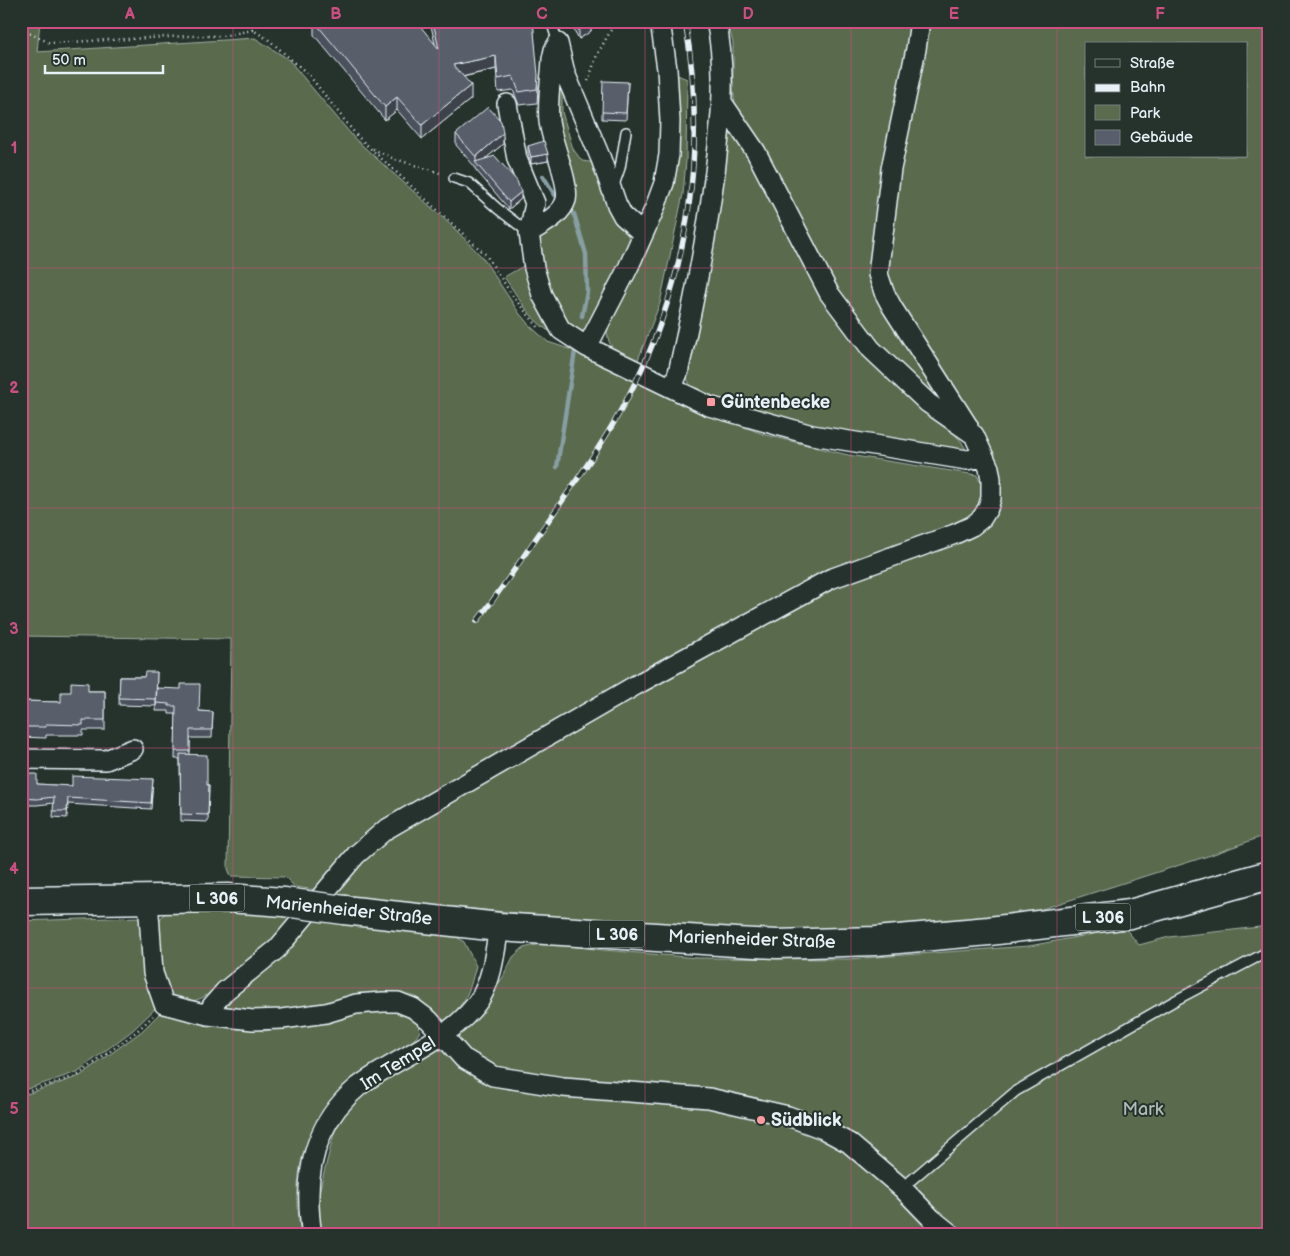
<svg xmlns="http://www.w3.org/2000/svg" width="1290" height="1256" font-family="'Balsamiq Sans',sans-serif">
<style>
.green{fill:#5a6b4e;stroke:#a1aea3;fill-rule:evenodd}
.lines{fill:none;stroke-linecap:round;stroke-linejoin:round}
.stream{stroke:#879ea4;stroke-width:4.5}
.service-casing{stroke:#e8f1f8;stroke-width:12}
.minor-casing{stroke:#e8f1f8;stroke-width:22}
.primary-casing{stroke:#e8f1f8;stroke-width:31}
.path{stroke:#e8f1f8;stroke-width:2.5;stroke-dasharray:1 4;stroke-linecap:butt}
.service{stroke:#26332d;stroke-width:9}
.minor{stroke:#26332d;stroke-width:19}
.primary{stroke:#26332d;stroke-width:28}
.rail-casing{stroke:#e8f1f8;stroke-width:5.5}
.rail{stroke:#26332d;stroke-width:4;stroke-dasharray:11;stroke-linecap:butt}
.primary-bridge-casing{stroke:#e8f1f8;stroke-width:31;stroke-linecap:butt}
.primary-bridge{stroke:#26332d;stroke-width:28}
.wall{fill:#4c515c;stroke:#e8f1f8}
.shaded-wall{fill:#3e424b;stroke:#e8f1f8}
.building{fill:#585e6b;stroke:#e8f1f8}
.grid{fill:none;stroke:#cc4e82;stroke-width:1;stroke-opacity:0.55}
.poi-dot{fill:#ff9aa2;stroke:#26332d;stroke-width:2}
.labels{text-anchor:middle;stroke-width:4;stroke-linejoin:round;paint-order:stroke}
.shield{fill:#26332d;stroke:#aeb8bb;stroke-width:1}
.shield-label{font-size:16px;font-weight:bold;fill:#e8f1f8}
.poi-label{font-size:18px;font-weight:bold;fill:#e8f1f8;stroke:#26332d;text-anchor:start}
.street-label{font-size:18px;fill:#e8f1f8;stroke:#26332d}
.park-label{font-size:18px;fill:#afbbb4;stroke:#26332d}
.neatline{fill:none;stroke:#cc4e82;stroke-width:2}
.grid-label{font-size:16px;text-anchor:middle;font-weight:bold;fill:#cc4e82}
</style>
<rect width="100%" height="100%" fill="#26332d"/>
<filter id="ink" filterUnits="userSpaceOnUse"><feTurbulence type="fractalNoise" baseFrequency=".02" numOctaves="2"/><feDisplacementMap in="SourceGraphic" scale="10" xChannelSelector="R" yChannelSelector="G"/><feConvolveMatrix kernelMatrix="1 2 1 2 8 2 1 2 1" color-interpolation-filters="sRGB"/></filter>
<g filter="url(#ink)">
<path class="green" d="M21,21h19l-3,31 218,-14 33,21 67,80 97,87 31,32 36,55 11,13 18,16 39,13 122,59 57,21 82,20 129,20 9,20 -13,24 -142,56 -446,250 -68,65 -22,-3 -10,-10 -54,-1 -3,-7 3,-230 -210,-3z
M727,21h189l-41,253 80,145 -80,-73 -43,-54 -97,-184 -2,-22v-43z
M923,21h346v813l-58,21 -191,61 -198,16 -158,-5 -337,-32 60,-61 443,-251 104,-37 65,-50 1,-25 -6,-18 -34,-56 -78,-123zM1086,44h160v112h-160z
M556,70l6,11v31l11,37 9,12 15,2 24,62 7,9 2,15 -44,82 -12,1 -28,-41 -10,-56 23,-18 -4,-88z
M675,74l12,5 -1,82 -3,33 -23,109 -24,62c-17,-10 -29,-15 -29,-37l52,-105 11,-32z
M731,124l95,171 135,146 9,15 -204,-38 -70,-26c-6,-6 -9,-12 -11,-20l23,-95z
M529,263l29,72c-24,-7 -40,-39 -54,-58z
M173,908l116,5 7,5 -16,19 -60,49 -18,12 -14,5 -11,-3 -8,-5 -8,-12 -5,-58 10,-14z
M141,917l19,87 -27,26 -56,42 -56,19v-170z
M309,920l144,14 11,8 12,24c-8,30 -10,36 -32,57l-34,-23 -28,-7 -57,13 -63,8 -38,-5v-7z
M1269,926v309h-947l-6,-31 24,-94 72,-47 26,-14 53,31 71,9 145,14 76,17 13,6 7,-6 -14,-7 -78,-17 -149,-13 -68,-10 -29,-18 -10,-18 20,-21 28,-39 10,-20 10,-9 13,-3 11,-2 56,7 95,8 151,1 180,-13 96,-18 14,17 30,-8z
M165,1008l99,23 66,-15 59,-6 27,10 3,5 1,6c-9,18 -35,29 -51,39 -63,39 -79,95 -68,165h-280v-139l59,-20 62,-45z"/>
<g class="lines">
<path class="stream" d="M543,176l12,19
M574,214l12,40 1,38 -5,24
M557,467l18,-116"/>
<defs>
<path id="service" d="M551,21l7,22
M454,178l15,5 29,26 31,24
M613,188l7,-20 6,-36
M902,1188l114,-97 160,-91 93,-49"/>
<path id="minor" d="M920,21l-4,28 -25,120 -13,105 6,18 8,15 76,119
M507,104l10,55 18,44 -6,30 5,35 8,27 19,35 26,17 122,59 103,29 155,25 17,-3
M529,233c13,-9 32,-17 37,-33 4,-17 -15,-59 -17,-79 -2,-20 2,-42 3,-62l2,-9 4,-7 7,30 36,86 16,46 6,11 20,18
M587,347l41,-79 26,-58 10,-27 5,-28 1,-34 -3,-52 -7,-48
M672,387l6,-14c15,-66 28,-133 37,-201 6,-49 12,-101 1,-151
M21,759l85,1 27,-11
M148,899l5,74 11,31 44,11 45,5 29,-1 44,-6 30,-9 27,-2h15l15,6 16,12 34,38 30,18 70,11 146,11 79,18 35,13 26,14 53,45 30,31 20,16
M208,1015l4,-9 13,-15 52,-42 79,-94 29,-25 251,-145 194,-106 125,-45 17,-8 10,-8 6,-10 3,-10v-19l-2,-11 -15,-33 -46,-32 -57,-54 -42,-56 -73,-141 -34,-50
M312,1235c-9,-56 0,-111 47,-149 16,-12 34,-22 52,-32 26,-15 54,-31 70,-57 12,-21 14,-47 18,-70"/>
<path id="primary" d="M21,901l207,-3 56,4
M344,910l155,17 236,15 42,2 99,-3 113,-10 141,-17 139,-39"/>
</defs>
<use href="#service" class="service-casing"/>
<use href="#minor" class="minor-casing"/>
<use href="#primary" class="primary-casing"/>
<path class="path" d="M245,21l8,9 16,10 40,35 48,61 129,119 28,43 26,31
M21,29l29,14 137,-7h35l31,-6
M588,81l9,-26 19,-34
M373,149l19,9 51,16
M21,1094l57,-19 58,-43 17,-16"/>
<use href="#service" class="service"/>
<use href="#minor" class="minor"/>
<use href="#primary" class="primary"/>
<defs>
<path id="rail" d="M477,621c23,-29 43,-60 64,-90 33,-47 68,-94 93,-146 56,-111 73,-242 51,-364"/>
</defs>
<use href="#rail" class="rail-casing"/>
<use href="#rail" class="rail"/>
<defs>
<path id="primary-bridge" d="M284,902l60,8"/>
</defs>
<use href="#primary-bridge" class="primary-bridge-casing"/>
<use href="#primary-bridge" class="primary-bridge"/>
</g>
<path class="wall" d="M314,21l121,23 -5,-23h103l5,67 -1,15 -18,2 -6,-15 -15,2 -2,-23 -33,8 8,22 -49,40 -25,-29 -12,10 -71,-85z
M569,21h21l1,10 -12,8z
M628,82l-2,38 -24,-1v-7z
M456,134l47,10 -18,15 36,40 -12,10 -34,-40v-2l-19,-22z
M528,146l20,15 -17,3 -3,-11z
M157,672l-1,34 -37,-1 1,-28h24z
M157,688l42,23 14,1 -1,26h-22v17l17,30h2l-1,37 -27,-1 -1,-62h-5l1,-45h-7v-3h-13z
M88,691h17v39h-22v5h-37v3l-25,-1v-36l40,1z
M21,774l16,10 35,2 81,-7 -2,30 -83,-5 -1,14 -14,-1 1,-14 -17,2h-16z"/>
<path class="shaded-wall" d="M591,22v9l-12,8v-9z
M496,56v13l-43,10v-14z
M471,85v14l-49,40v-14z
M397,97v13l-12,10v-13z
M503,133v11l-25,21 -2,-3v-5z
M548,154v7l-17,3v-7z
M521,192v7l-12,10v-7z"/>
<path class="building" d="M314,21h102l23,28 -6,-28h100l5,54 -1,14 -18,3 -6,-16 -15,3 -2,-23 -43,9 18,20 -49,40 -25,-28 -12,10z
M574,21h16l1,1 -12,8z
M603,81l25,1 -2,31 -24,-1z
M488,107l13,14 2,12 -27,24 -20,-23z
M544,141l4,13 -17,3 -3,-11z
M495,156l22,25 4,11 -12,10 -34,-40z
M145,672h12l-1,27 -37,-1 1,-21h24z
M71,682l17,1v8h17v29h-22v5l-37,-1v3h-25v-26l40,1v-10h10z
M181,684h19l-1,27 14,1 -1,18h-22v21h-15l1,-45h-7v-2l-13,-1 1,-15 24,1z
M180,754l27,1v30h2l-1,30 -27,-1z
M21,774h16v10l35,2v-10l81,3 -2,24 -83,-5 -1,13h-14l1,-14 -17,2 -16,-1z"/>
</g>
<path class="grid" d="M233,21v1214M439,21v1214M645,21v1214M851,21v1214M1057,21v1214M21,268h1248M21,508h1248M21,748h1248M21,988h1248"/>
<g class="poi-dot">
<rect x="706" y="397" width="10" height="10" rx="2.5"/>
<circle cx="761" cy="1120" r="5"/>
</g>
<g class="labels">
<g class="shield">
<rect x="189.5" y="884.5" width="55" height="27" rx="4"/>
<rect x="1075.5" y="903.5" width="55" height="27" rx="4"/>
<rect x="589.5" y="920.5" width="55" height="27" rx="4"/>
</g>
<g class="shield-label">
<text x="217" y="904">L 306</text>
<text x="1103" y="923">L 306</text>
<text x="617" y="940">L 306</text>
</g>
<g class="poi-label">
<text x="721" y="408">Güntenbecke</text>
<text x="771" y="1126">Südblick</text>
</g>
<g class="street-label">
<text transform="translate(349 910) rotate(6)" y="6">Marienheider Straße</text>
<text transform="translate(752 939) rotate(2)" y="6">Marienheider Straße</text>
<text transform="translate(398 1063) rotate(-32)" y="6">Im Tempel</text>
</g>
<g class="park-label">
<text x="1143" y="1115">Mark</text>
</g>
</g>
<rect width="1290" height="1256" fill="none" stroke="#26332d" stroke-width="55"/>
<rect x="1085" y="42" width="162" height="115" fill="#26332d" stroke="#747f7e"/>
<rect x="1095" y="59" width="25" height="8" fill="#26332d" stroke="#747f7e"/>
<text x="1130" y="68" font-size="15" fill="#e8f1f8">Straße</text>
<rect x="1095" y="84" width="25" height="8" fill="#e8f1f8" stroke="#747f7e"/>
<text x="1130" y="92" font-size="15" fill="#e8f1f8">Bahn</text>
<rect x="1095" y="105" width="25" height="15" fill="#5a6b4e" stroke="#747f7e"/>
<text x="1130" y="118" font-size="15" fill="#e8f1f8">Park</text>
<rect x="1095" y="130" width="25" height="15" fill="#585e6b" stroke="#747f7e"/>
<text x="1130" y="142" font-size="15" fill="#e8f1f8">Gebäude</text>
<path d="M45 65v8h118v-8" fill="none" stroke="#e8f1f8" stroke-width="2.5"/>
<text x="52" y="65" font-size="15" fill="#e8f1f8" stroke="#26332d" stroke-width="4" paint-order="stroke">50 m</text>
<rect x="28" y="28" width="1234" height="1200" class="neatline"/>
<g class="grid-label">
<text x="130" y="19">A</text>
<text x="336" y="19">B</text>
<text x="542" y="19">C</text>
<text x="748" y="19">D</text>
<text x="954" y="19">E</text>
<text x="1160" y="19">F</text>
<text x="14" y="153">1</text>
<text x="14" y="393">2</text>
<text x="14" y="634">3</text>
<text x="14" y="874">4</text>
<text x="14" y="1114">5</text>
</g>
</svg>
